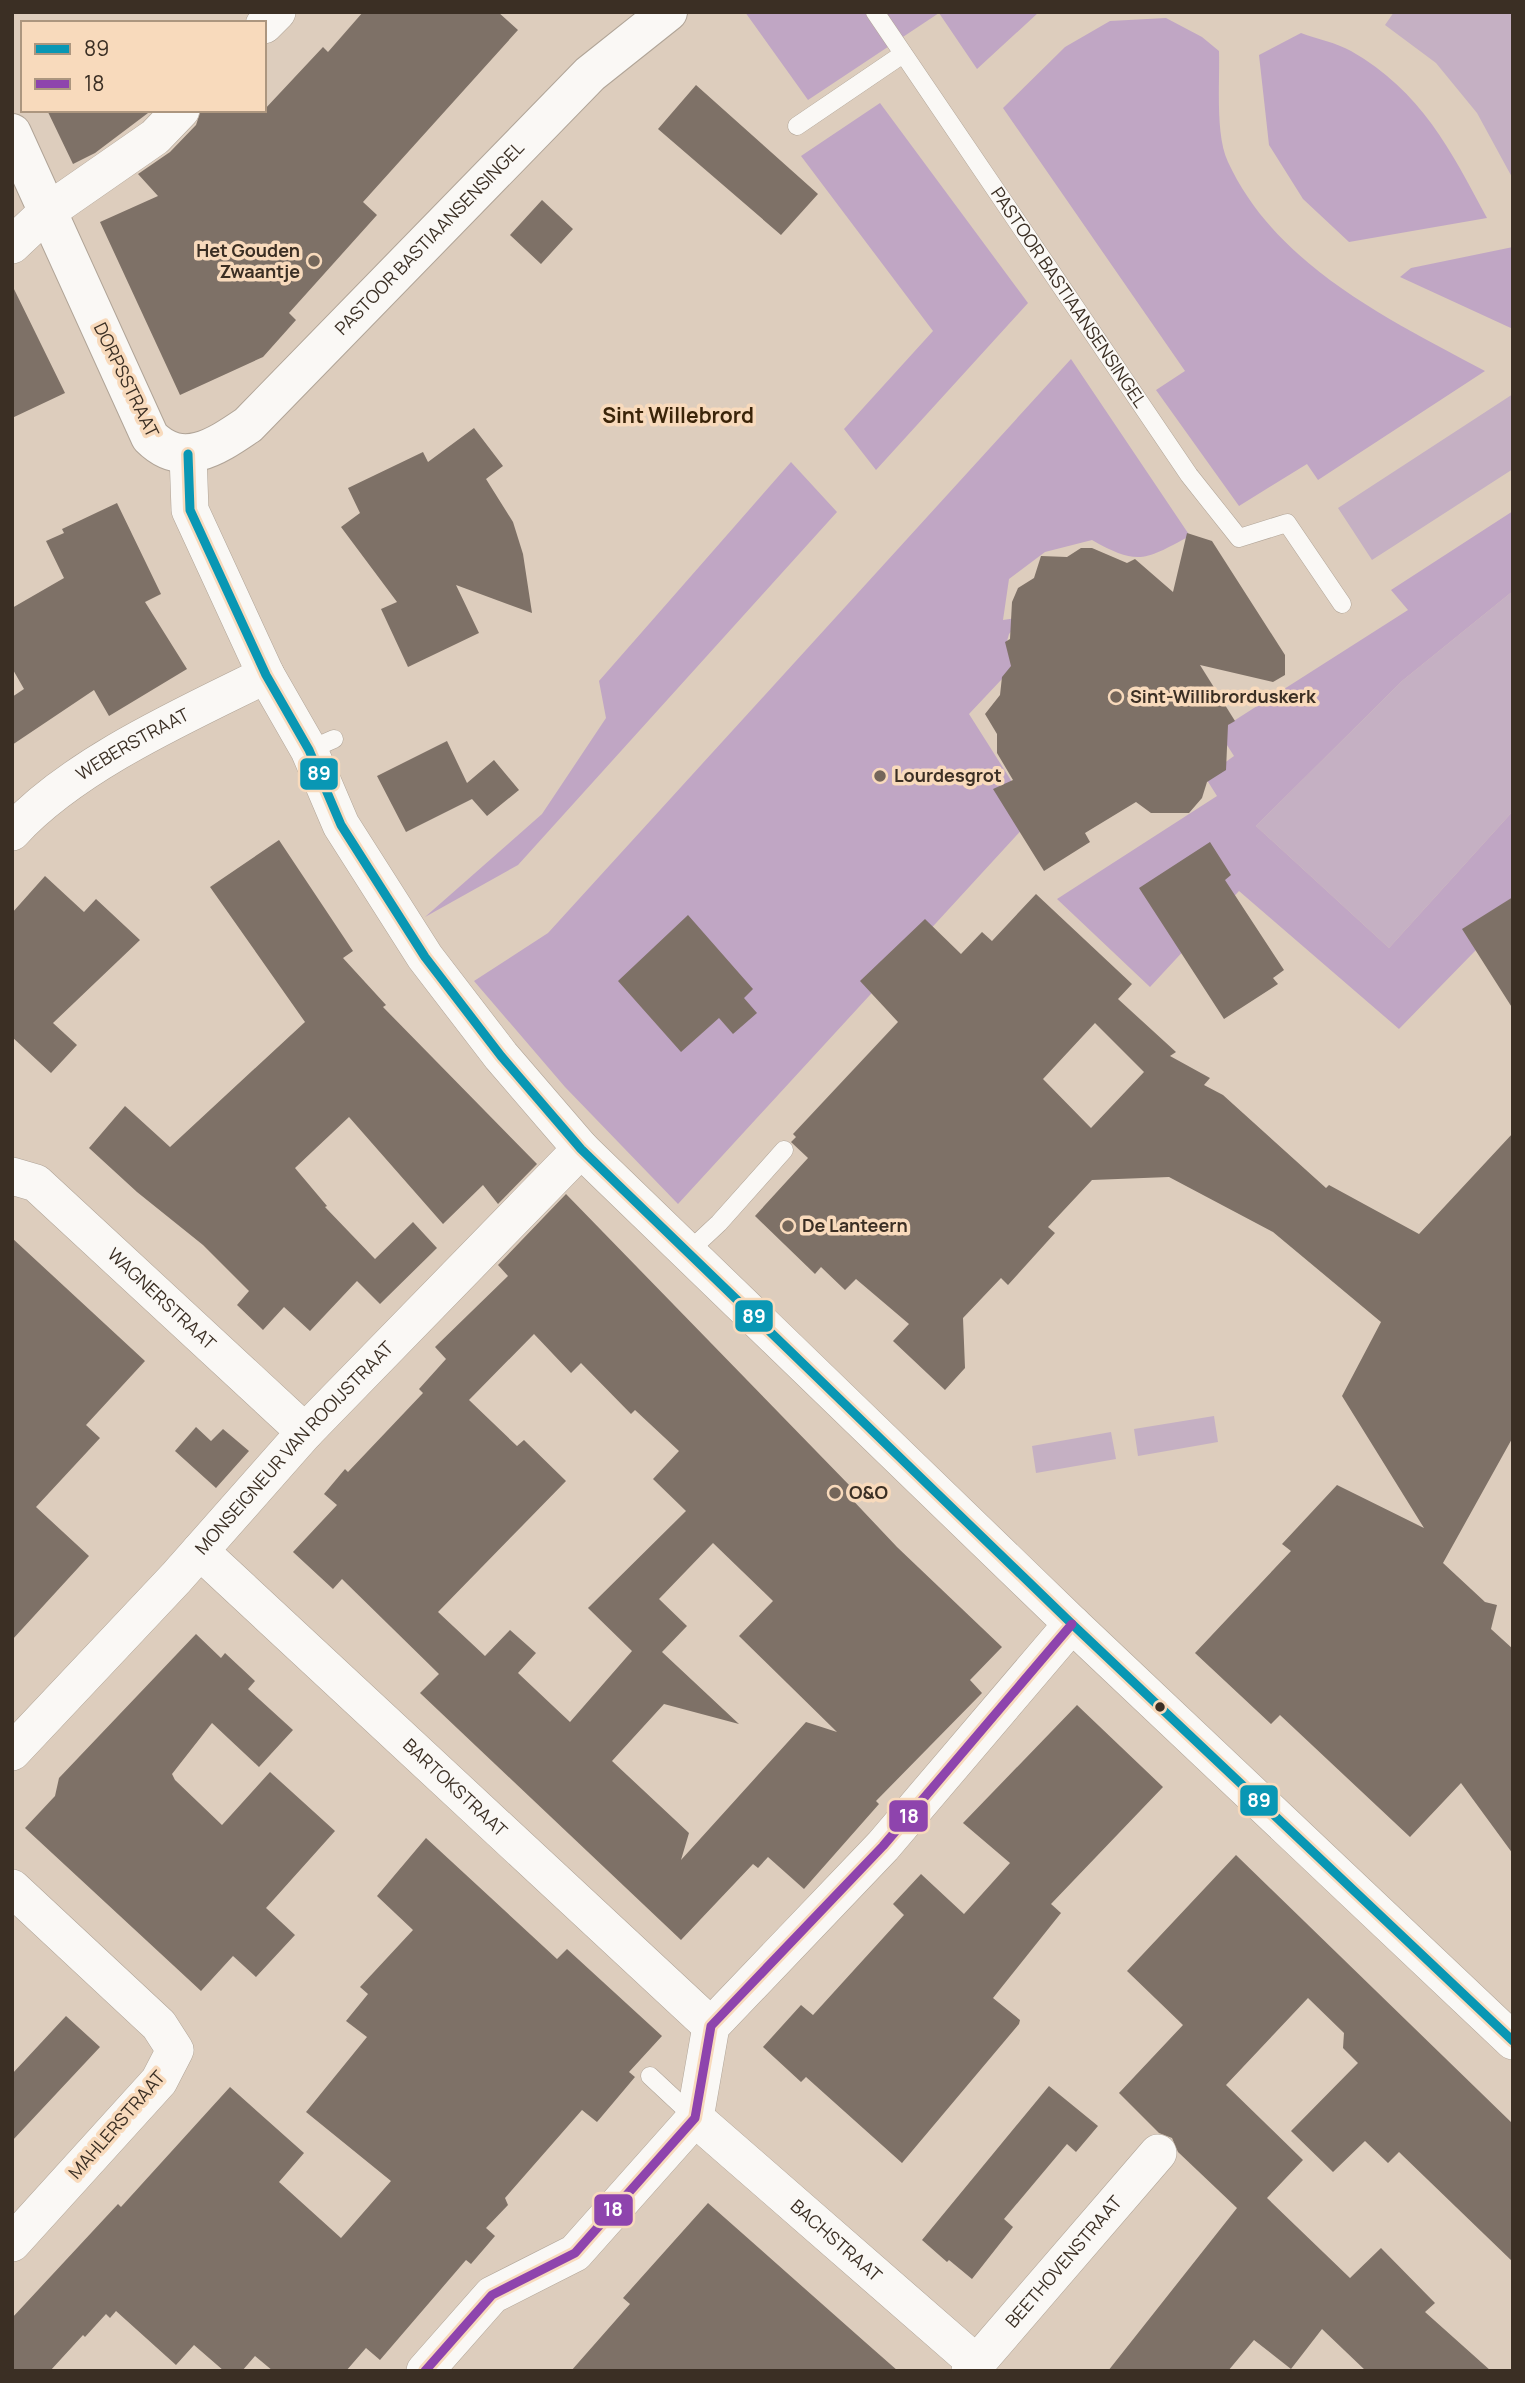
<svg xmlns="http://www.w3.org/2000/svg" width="1525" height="2383" font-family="Manrope,sans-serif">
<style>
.green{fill:#c5b0c3}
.forest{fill:#c0a6c4}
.building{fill:#7e7167;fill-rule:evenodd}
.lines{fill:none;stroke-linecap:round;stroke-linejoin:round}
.service-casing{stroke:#b0a497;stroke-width:19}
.minor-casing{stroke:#b0a497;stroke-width:38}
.tertiary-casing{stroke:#b0a497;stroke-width:40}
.service{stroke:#faf8f5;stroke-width:18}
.minor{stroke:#faf8f5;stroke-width:37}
.tertiary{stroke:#faf8f5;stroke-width:38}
.bus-1-casing{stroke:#f8dabc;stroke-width:14}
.bus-2-casing{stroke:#f8dabc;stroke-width:14}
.bus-1{stroke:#0997b4;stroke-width:9}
.bus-2{stroke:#8e44ad;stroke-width:9}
.poi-dot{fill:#74665a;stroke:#f8dabc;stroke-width:2.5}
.bus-dot{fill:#3b2f24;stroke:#f8dabc;stroke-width:2.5}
.labels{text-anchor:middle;stroke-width:7;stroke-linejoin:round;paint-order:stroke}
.street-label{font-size:18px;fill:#3b2f24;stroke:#f8dabc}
.poi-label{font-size:18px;font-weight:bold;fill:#3b2f24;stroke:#f8dabc;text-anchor:start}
.quarter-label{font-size:21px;font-weight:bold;fill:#3a2409;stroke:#f8dabc}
.line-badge{stroke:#f8dabc;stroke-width:2.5}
.badge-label{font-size:19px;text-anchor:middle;font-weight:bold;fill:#fff}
</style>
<rect width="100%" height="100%" fill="#ddcdbd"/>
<path class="green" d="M1394,12h119v167l-36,-66 -41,-50 -51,-38z
M1513,394v75l-141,91 -34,-52z
M1513,591v220l-124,137 -133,-122 146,-145z
M1214,1416l4,26 -80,14 -4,-27z
M1111,1432l5,27 -80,14 -4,-27z"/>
<path class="forest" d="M745,12h294l-62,57 -38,-56 -131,87z
M1166,18l36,19 17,14c1,32 -4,83 9,111 48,104 162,158 257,209l-167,109 -11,-16 -68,42 -83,-116 29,-19 -182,-263 62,-61 45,-26z
M1301,33c16,6 36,10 50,18 71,41 99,98 136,167l-138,24 -46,-43 -34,-54 -10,-90z
M880,103l148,200 -152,167 -32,-41 89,-98 -132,-175z
M1513,247v82l-113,-52 11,-9z
M1071,359l119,177c-44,23 -51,31 -98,4l-47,12 -36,27 -6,41 21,-3 -15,17 -2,7 12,20 -50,53 45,71 13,39 -349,380 -113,-117 -91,-106 74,-48z
M791,462l46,50 -319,353 -93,52 117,-103 64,-96 -7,-37z
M1513,511v80l-111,90 -146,145 133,122 124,-137v101l-114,117 -160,-138 -89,96 -93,-88 160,-103 -12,-19 29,-21 -16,-25 190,-121 -17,-20z"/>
<path class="building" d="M363,12h135l20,18 -155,172 14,13 -88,98 7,7 -33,37 -83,38 -80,-173 58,-26 -20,-22 32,-22 26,-27 5,-15h63l59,-63 5,5z
M696,85l122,109 -37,41 -123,-106z
M47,110h105l-57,43 -22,11z
M542,200l31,29 -32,35 -31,-29z
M12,285l53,108 -53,25z
M474,428l29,38 -17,13 27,43 10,32 9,59 -76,-28 23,48 -71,34 -27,-58 16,-7 -56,-75 19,-14 -12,-25 75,-36 5,10z
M117,503l44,91 -16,8 42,67 -78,47 -15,-26 -82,55v-48l12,-8 -12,-21v-60l52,-30 -18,-37 18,-8 -2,-4z
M1187,533l25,8 73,114v20l-12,7 -73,-17 35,56 -7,4 -2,45 -19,12 -5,16 -13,15h-38l-15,-11 -51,31 5,9 -46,29 -51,-82 20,-9 -16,-27v-19l-12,-20 15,-19 2,-18 9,-11 -6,-24 5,-3 2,-37 6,-14 16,-10 7,-22 26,1 14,-9h11l35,15 8,-4 38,33z
M447,741l20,42 27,-23 25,30 -32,26 -15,-17 -66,33 -29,-56z
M279,840l74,111 -10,7 43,47 -3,2 154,157 -39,40 -15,-19 -40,39 -94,-107 -54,51 32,38 -2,1 50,52 38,-37 24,26 -57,56 -23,-23 -47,50 -26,-24 -21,23 -26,-25 12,-14 -46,-46 -66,-53 -48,-44 36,-42 45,41 135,-125 -95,-135z
M1210,842l21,33 -6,5 59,90 -11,8 5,6 -54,35 -85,-131z
M45,876l39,36 12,-13 44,41 -87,83 24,22 -26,28 -39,-36v-124z
M1036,894l96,90 -14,15 58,53 -6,4 40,22 -6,7 19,10 103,93 3,-3 90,49 94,-101v304l-70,126 42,39 12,3 -6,24 22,20v205l-52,-71 -51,54 -130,-122 -9,9 -76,-71 96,-102 -9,-7 55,-59 87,43 -82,-132 39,-74 -108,-90 -104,-55 -77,3 -44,47 7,6 -47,52 -7,-7 -38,40 2,50 -20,22 -52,-49 16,-17 -53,-45 -11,11 -24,-23 -6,7 -60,-58 53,-58 -17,-16 5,-5 -3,-3 105,-112 -38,-41 65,-62 36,35 21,-22 10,9zM1095,1023l49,49 -53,56 -48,-49z
M1513,897v112l-51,-80z
M688,915l65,74 -9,9 13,15 -24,21 -14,-16 -38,34 -63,-71z
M566,1194l286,294 -6,5 51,54 105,100 -32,33 12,13 -106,108 3,3 -75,85 -36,-32 -10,11 -5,-4 -72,76 -261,-247 19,-19 -97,-95 -9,10 -40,-37 44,-47 -13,-11 21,-25 3,3 75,-79 -4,-4 27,-30 -11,-12 73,-71 -10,-11zM534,1334l37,39 10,-10 50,51 4,-4 44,41 -26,28 33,32 -98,97 44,43 -62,71 -52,-49 18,-20 -26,-23 -25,26 -47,-44 128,-131 -42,-41 -7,6 -48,-46zM713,1543l60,58 -34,35 98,96 -31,-10 -125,138 8,-27 -77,-72 52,-57 75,20 -77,-72 25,-26 -28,-27z
M12,1238l133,123 -59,64 14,13 -64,69 53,49 -77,84z
M196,1427l15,14 12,-12 26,22 -33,37 -41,-37z
M196,1634l25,24 4,-5 30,28 -7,8 45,41 -34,37 -47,-44 -40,51 3,6 47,45 48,-53 65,59 -69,77 29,27 -39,42 -23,-21 -32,35 -176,-163 30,-32 4,-18z
M1077,1705l86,82 -112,117 10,9 -68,85 27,22 -1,4 -117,139 -96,-86 -5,5 -38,-35 38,-42 12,10 91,-100 -11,-11 28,-30 43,40 46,-51 -47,-40z
M426,1838l131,121 10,-10 95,87 -33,36 6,5 -38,45 -15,-12 -77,88 3,7 -22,23 9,8 -24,28 -5,-4 -86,100 -14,-12 -20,23h-73l-18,-15 -13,15h-18l-30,-26 -18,20 -60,-54 -6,7 -4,-4 -21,23 -2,-2 -33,36h-38v-53l106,-114 3,3 109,-120 74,66 -25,29 62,56 50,-57 -85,-69 61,-75 -21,-16 22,-27 -8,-7 53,-57 -36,-34z
M1236,1855l277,269v138l-114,-110 -11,11 -23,-22 -32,31 -42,-41 67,-68 -15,-15 1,-15 -36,-35 -82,87 77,75 -36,38 83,80 31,-30 54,55 -10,9 66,59h-125l-44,-42 -31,40 -37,-29 -26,31h-120l129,-163 -59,-56 -6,-14 -13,-5 -40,-40 64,-68 -56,-54z
M66,2016l34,31 -88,94v-67z
M1049,2086l49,40 -22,26 -9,-8 -63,75 9,8 -41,52 -23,-19 -2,2 -25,-22z
M708,2203l157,139 33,29h-327l59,-67 -7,-6z"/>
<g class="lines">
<defs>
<g id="service">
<path id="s1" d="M875,12l314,463 50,63 48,-15 55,81"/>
<path d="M797,126l106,-72"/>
<path d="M309,750l25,-11"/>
<path d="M688,1252l31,-29 65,-73"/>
<path d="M650,2076l45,42"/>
</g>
<g id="minor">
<path d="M264,25l13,-13"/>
<path d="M12,245l35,-33 108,-75 26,-27"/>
<path d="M188,454l2,56 76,165 43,75 32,75 84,132 76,99 80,93 491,475 441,417"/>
<path id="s2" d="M12,832c61,-67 173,-117 254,-157"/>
<path id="s3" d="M12,1176l24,7 269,249"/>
<path id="s4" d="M200,1551l511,475"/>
<path id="s5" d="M12,1752l164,-174 129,-146 276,-283"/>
<path d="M12,1888l147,137 16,25 -16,31 -147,162"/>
<path id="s6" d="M695,2118l281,245"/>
<path d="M425,2371l67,-76 83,-42 120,-135 16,-92 172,-180 189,-222"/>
<path id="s7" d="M970,2371l188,-218"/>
</g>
<g id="tertiary">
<path id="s8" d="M12,133l138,304c33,33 67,9 98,-12l342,-351 78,-62"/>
</g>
</defs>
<use href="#service" class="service-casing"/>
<use href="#minor" class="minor-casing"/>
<use href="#tertiary" class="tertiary-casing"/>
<use href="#service" class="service"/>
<use href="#minor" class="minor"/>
<use href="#tertiary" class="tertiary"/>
<defs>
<path id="bus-1" d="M188,454l2,56 76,165 43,75 32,75 84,132 76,99 80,93 491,475 441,417"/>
<path id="bus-2" d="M425,2371l67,-76 83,-42 120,-135 16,-92 172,-180 189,-222"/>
</defs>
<use href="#bus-1" class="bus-1-casing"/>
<use href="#bus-2" class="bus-2-casing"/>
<use href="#bus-1" class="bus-1"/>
<use href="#bus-2" class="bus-2"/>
</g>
<g class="poi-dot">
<circle cx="314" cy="261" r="7"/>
<circle cx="1116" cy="697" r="7"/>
<circle cx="880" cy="776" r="7"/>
<circle cx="788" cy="1226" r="7"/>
<circle cx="835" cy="1493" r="7"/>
</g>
<circle class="bus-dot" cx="1160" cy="1707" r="6"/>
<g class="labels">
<g class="street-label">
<text dy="6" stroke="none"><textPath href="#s8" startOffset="704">PASTOOR BASTIAANSENSINGEL</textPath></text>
<text dy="6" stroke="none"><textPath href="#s1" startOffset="345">PASTOOR BASTIAANSENSINGEL</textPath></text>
<text transform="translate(126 380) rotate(64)" y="6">DORPSSTRAAT</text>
<text dy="6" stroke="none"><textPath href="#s2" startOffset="150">WEBERSTRAAT</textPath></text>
<text dy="6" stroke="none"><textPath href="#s3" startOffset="196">WAGNERSTRAAT</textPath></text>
<text dy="6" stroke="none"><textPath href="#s5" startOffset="415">MONSEIGNEUR VAN ROOIJSTRAAT</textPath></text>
<text dy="6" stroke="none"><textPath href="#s4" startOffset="348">BARTOKSTRAAT</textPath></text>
<text transform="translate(117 2125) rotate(-49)" y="6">MAHLERSTRAAT</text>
<text dy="6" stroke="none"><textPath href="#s6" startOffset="187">BACHSTRAAT</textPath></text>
<text dy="6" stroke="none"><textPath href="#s7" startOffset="144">BEETHOVENSTRAAT</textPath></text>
</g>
<g class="poi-label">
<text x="300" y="257" text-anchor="end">Het Gouden<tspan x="300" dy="21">Zwaantje</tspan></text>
<text x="1130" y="703">Sint-Willibrorduskerk</text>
<text x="894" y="782">Lourdesgrot</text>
<text x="802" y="1232">De Lanteern</text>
<text x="849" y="1499">O&amp;O</text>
</g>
<g class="quarter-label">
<text x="678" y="423">Sint Willebrord</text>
</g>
</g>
<g class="line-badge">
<rect x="299" y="757" width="40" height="34" rx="7" fill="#0997b4"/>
<rect x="734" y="1299" width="40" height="34" rx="7" fill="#0997b4"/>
<rect x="1239" y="1784" width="40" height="33" rx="7" fill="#0997b4"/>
<rect x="888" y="1799" width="41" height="34" rx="7" fill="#8e44ad"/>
<rect x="593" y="2193" width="41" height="34" rx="7" fill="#8e44ad"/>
</g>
<g class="badge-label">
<text x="319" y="780">89</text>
<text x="754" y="1323">89</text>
<text x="1259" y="1807">89</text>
<text x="909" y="1823">18</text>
<text x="613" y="2216">18</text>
</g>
<rect width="1525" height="2383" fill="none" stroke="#3b2f24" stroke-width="28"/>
<rect x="21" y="21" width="245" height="91" fill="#f8dabc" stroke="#ac967f" stroke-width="2"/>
<rect x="35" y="44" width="35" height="10" fill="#0997b4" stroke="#ac967f" stroke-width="2"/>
<text x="84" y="56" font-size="21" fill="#3b2f24">89</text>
<rect x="35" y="79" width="35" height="10" fill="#8e44ad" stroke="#ac967f" stroke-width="2"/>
<text x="84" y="91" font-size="21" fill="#3b2f24">18</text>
</svg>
